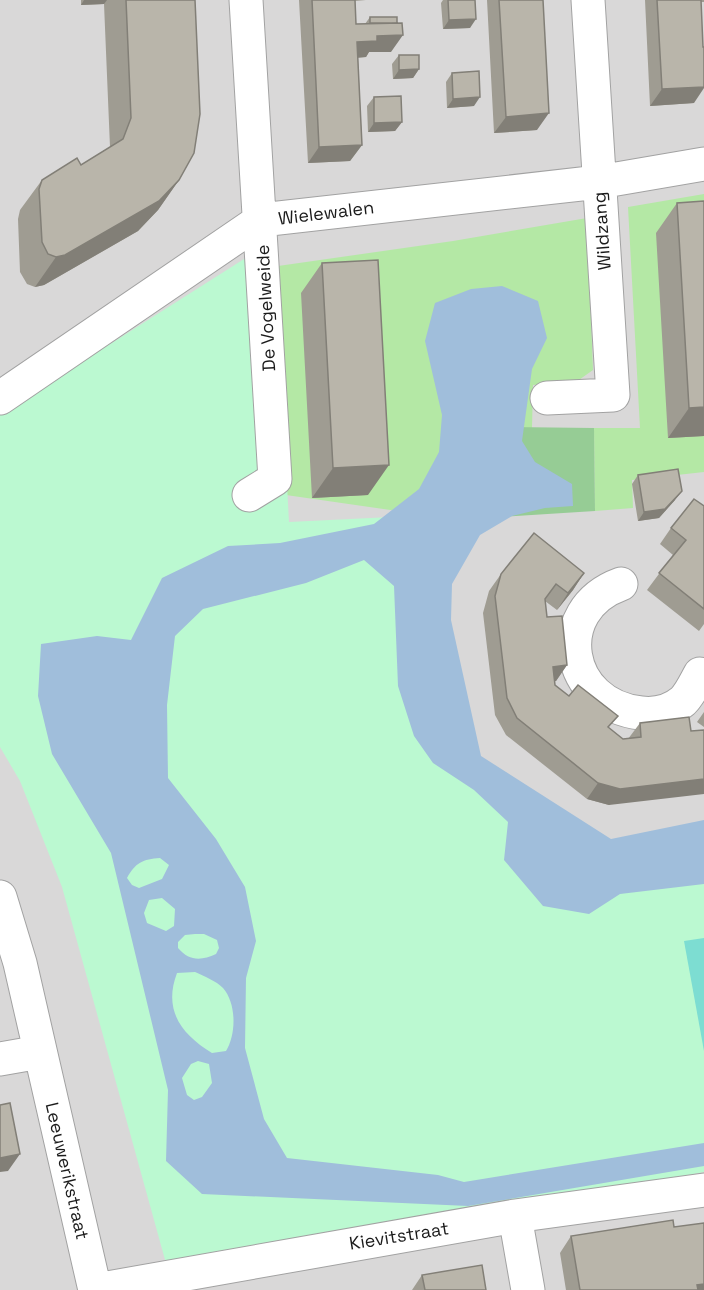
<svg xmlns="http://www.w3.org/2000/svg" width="704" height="1290" font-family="'Space Grotesk',sans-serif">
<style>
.residential{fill:#d9d8d8}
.grass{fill:#b4e8a5}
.forest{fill:#96cc95}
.park{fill:#bbf9d1}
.pitch{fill:#7dddd2}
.water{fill:#a0bedb;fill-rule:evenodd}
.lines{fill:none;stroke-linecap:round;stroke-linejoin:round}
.street-casing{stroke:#a2a2a2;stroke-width:35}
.street{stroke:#fff;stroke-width:33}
.wall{fill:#9f9c92}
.shaded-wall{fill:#827f77}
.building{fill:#b9b5aa;stroke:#827f77;stroke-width:1.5}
.labels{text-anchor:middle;stroke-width:4.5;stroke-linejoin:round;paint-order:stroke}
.street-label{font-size:18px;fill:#1b1b1b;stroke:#fff}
</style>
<rect width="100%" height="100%" fill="#edece0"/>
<path class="residential" d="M0,0h704v1290h-704z"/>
<path class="grass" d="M704,194v278l-72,8 1,28 -38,3 -1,-83h46l-12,-221z
M587,218l6,152 -17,12 -43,3 -1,43 -22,-1 -57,92 -174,-25 -8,-227 182,-26z"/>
<path class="forest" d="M510,427l84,1 1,83 -113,7z"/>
<path class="park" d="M274,240l15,282 102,-5 53,117 32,126 130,89 98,-21v344l-228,44 -309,51 -105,-380 -42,-106 -20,-34v-333z"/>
<path class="pitch" d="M704,938v113l-20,-110z"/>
<path class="water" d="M502,286l36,15 9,37 -15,31 -10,72 13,21 37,22 1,22 -28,2 -33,8 -32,19 -28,49 -1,36 30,136 130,83 93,-19v64l-84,10 -31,20 -46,-8 -39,-46 4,-38 -34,-32 -41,-27 -19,-27 -16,-50 -4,-100 -30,-26 -58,23 -103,26 -28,27 -8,69 1,73 48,61 29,48 11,54 -10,37 -1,70 19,71 23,39 151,17 26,7 240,-39v23l-236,40 -266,-12 -36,-33 2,-71 -57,-237 -59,-99 -14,-58 3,-52 56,-8 34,4 31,-62 66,-32 52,-3 94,-19 45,-35 20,-37 3,-37 -17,-74 10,-38 36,-14zM160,858l9,7 -7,14 -23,9 -7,-3 -5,-7c8,-15 16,-19 33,-20zM162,898l13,11 -1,17 -8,5 -19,-8 -3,-10 5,-13zM195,934h9l13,6 2,8 -3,6c-15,7 -27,7 -38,-6v-6l7,-7zM195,972c9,4 21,9 28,16 14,16 13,47 3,63l-14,2c-31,-19 -49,-43 -35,-80zM198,1061l11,3 3,19 -10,14 -8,3 -7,-5 -5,-17 9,-14z"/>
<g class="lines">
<defs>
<path id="street" d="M246,0l29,479 -26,16
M0,398l261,-178 338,-38 105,-18
M547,398l66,-3 -25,-395
M621,584c-72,26 -56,121 20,129 16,2 30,-2 42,-12 7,-7 12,-18 17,-27l4,1
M0,897l20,66 75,327
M0,1059l40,-7
M515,1216l13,74
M96,1290l419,-74 189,-26"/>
</defs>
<use href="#street" class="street-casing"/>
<use href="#street" class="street"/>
</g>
<path class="wall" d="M81,0h114l-16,180 -21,30 -20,21 -94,54 -9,2 -8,-3 -7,-12 -2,-53 2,-9 22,-30 39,-15 29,-18 -6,-143 -23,1z
M299,0h67l-11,1 1,23h9l5,-7 21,35h-22l-3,5 -8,1 4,87 -12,16 -42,2z
M443,0h32l-5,28 -27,1 -2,-26z
M487,0h56l-6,130 -43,3z
M645,0h59v2h-3l-7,101 -44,3z
M399,55l20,14 -6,9 -20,1 -1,-15z
M452,73l22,33 -27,2 -1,-26z
M374,97l28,25 -7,9 -27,1 -1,-26z
M704,201v235l-36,2 -12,-205 21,-30z
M322,263l46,232 -56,3 -11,-205z
M638,475l37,25 -16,18 -21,3 -6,-37z
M704,506v118l-5,7 -52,-41 26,-35 -13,-11 11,-16z
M584,573l-11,17 -16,20 -12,-9 2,16 20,48 -11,16h-2l1,4 68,54h5l12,-16 49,-6 -80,88 -22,-6 -81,-64 -11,-20 -12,-102 6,-22 12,-17z
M704,712v15l-7,-5z
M674,1227l30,63h-138l-6,-37 11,-17z
M422,1275l64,15h-74z"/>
<path class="shaded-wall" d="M84,0h23l-3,4 -23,1z
M476,19l-6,9 -27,1 6,-9z
M370,32l33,3 -12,17h-22l-3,5 -21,1 12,-16z
M419,69l-6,9 -20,1 6,-9z
M704,87v1l-10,15 -44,3 12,-17z
M480,97l-6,9 -27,2 6,-9z
M549,113l-12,17 -43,3 12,-16z
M402,122l-7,9 -27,1 6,-9z
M362,145l-12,16 -42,2 11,-16z
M179,180l-21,30 -20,21 -94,54 -9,2 21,-30z
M704,407v29l-36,2 21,-30z
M389,465l-21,30 -56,3 21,-30z
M682,491l-7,9 -16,18 -21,3 6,-9z
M584,573l-11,17 -16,20 11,-17z
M567,665l-11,16 -15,2 12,-16z
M704,779v15l-95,11 -22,-6 11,-16z
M20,1154l-12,17 -8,1v-14z
M704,1284v6h-10l3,-5z"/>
<path class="building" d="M126,0h69l5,114 -6,39 -15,27 -20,21 -94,54 -9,2 -8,-3 -6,-12 -3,-53 3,-9 35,-22 4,7 42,-26 8,-21z
M312,0h43l1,24 46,-1 1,12 -26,1v5l-20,1 5,103 -43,2z
M448,0h27l1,19 -27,1z
M499,0h44l6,113 -43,4z
M657,0h44l2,47h1v40l-42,2z
M370,17h27v6h-27z
M399,55h20v14l-20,1z
M479,71l1,26 -27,2 -1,-26z
M401,96l1,26 -28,1v-26z
M704,201v206l-15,1 -12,-205z
M378,260l11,205 -56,3 -11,-205z
M678,469l4,22 -17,18 -21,3 -6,-37z
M694,499l10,7v103l-45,-36 27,-33 -15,-12z
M534,533l50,40 -16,20 -12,-9 -11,15 2,18 15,-1 5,49 -14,2 2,18 14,11 9,-11 40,31 -10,11 15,12 18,-2 -1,-14 49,-6 2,14 13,-1v49l-84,10 -22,-6 -81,-65 -10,-20 -12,-102 6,-22z
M10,1103l10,51 -20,4v-53z
M673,1220l1,7 30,-4v61l-7,1 1,5h-118l-9,-54z
M482,1265l4,25h-61l-3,-15z"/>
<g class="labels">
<g class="street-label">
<text transform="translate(326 213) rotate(-7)" y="6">Wielewalen</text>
<text transform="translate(602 231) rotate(-94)" y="6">Wildzang</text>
<text transform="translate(266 308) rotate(-93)" y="6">De Vogelweide</text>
<text transform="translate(67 1171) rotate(77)" y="6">Leeuwerikstraat</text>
<text transform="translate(399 1236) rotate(-9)" y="6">Kievitstraat</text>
</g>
</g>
</svg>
